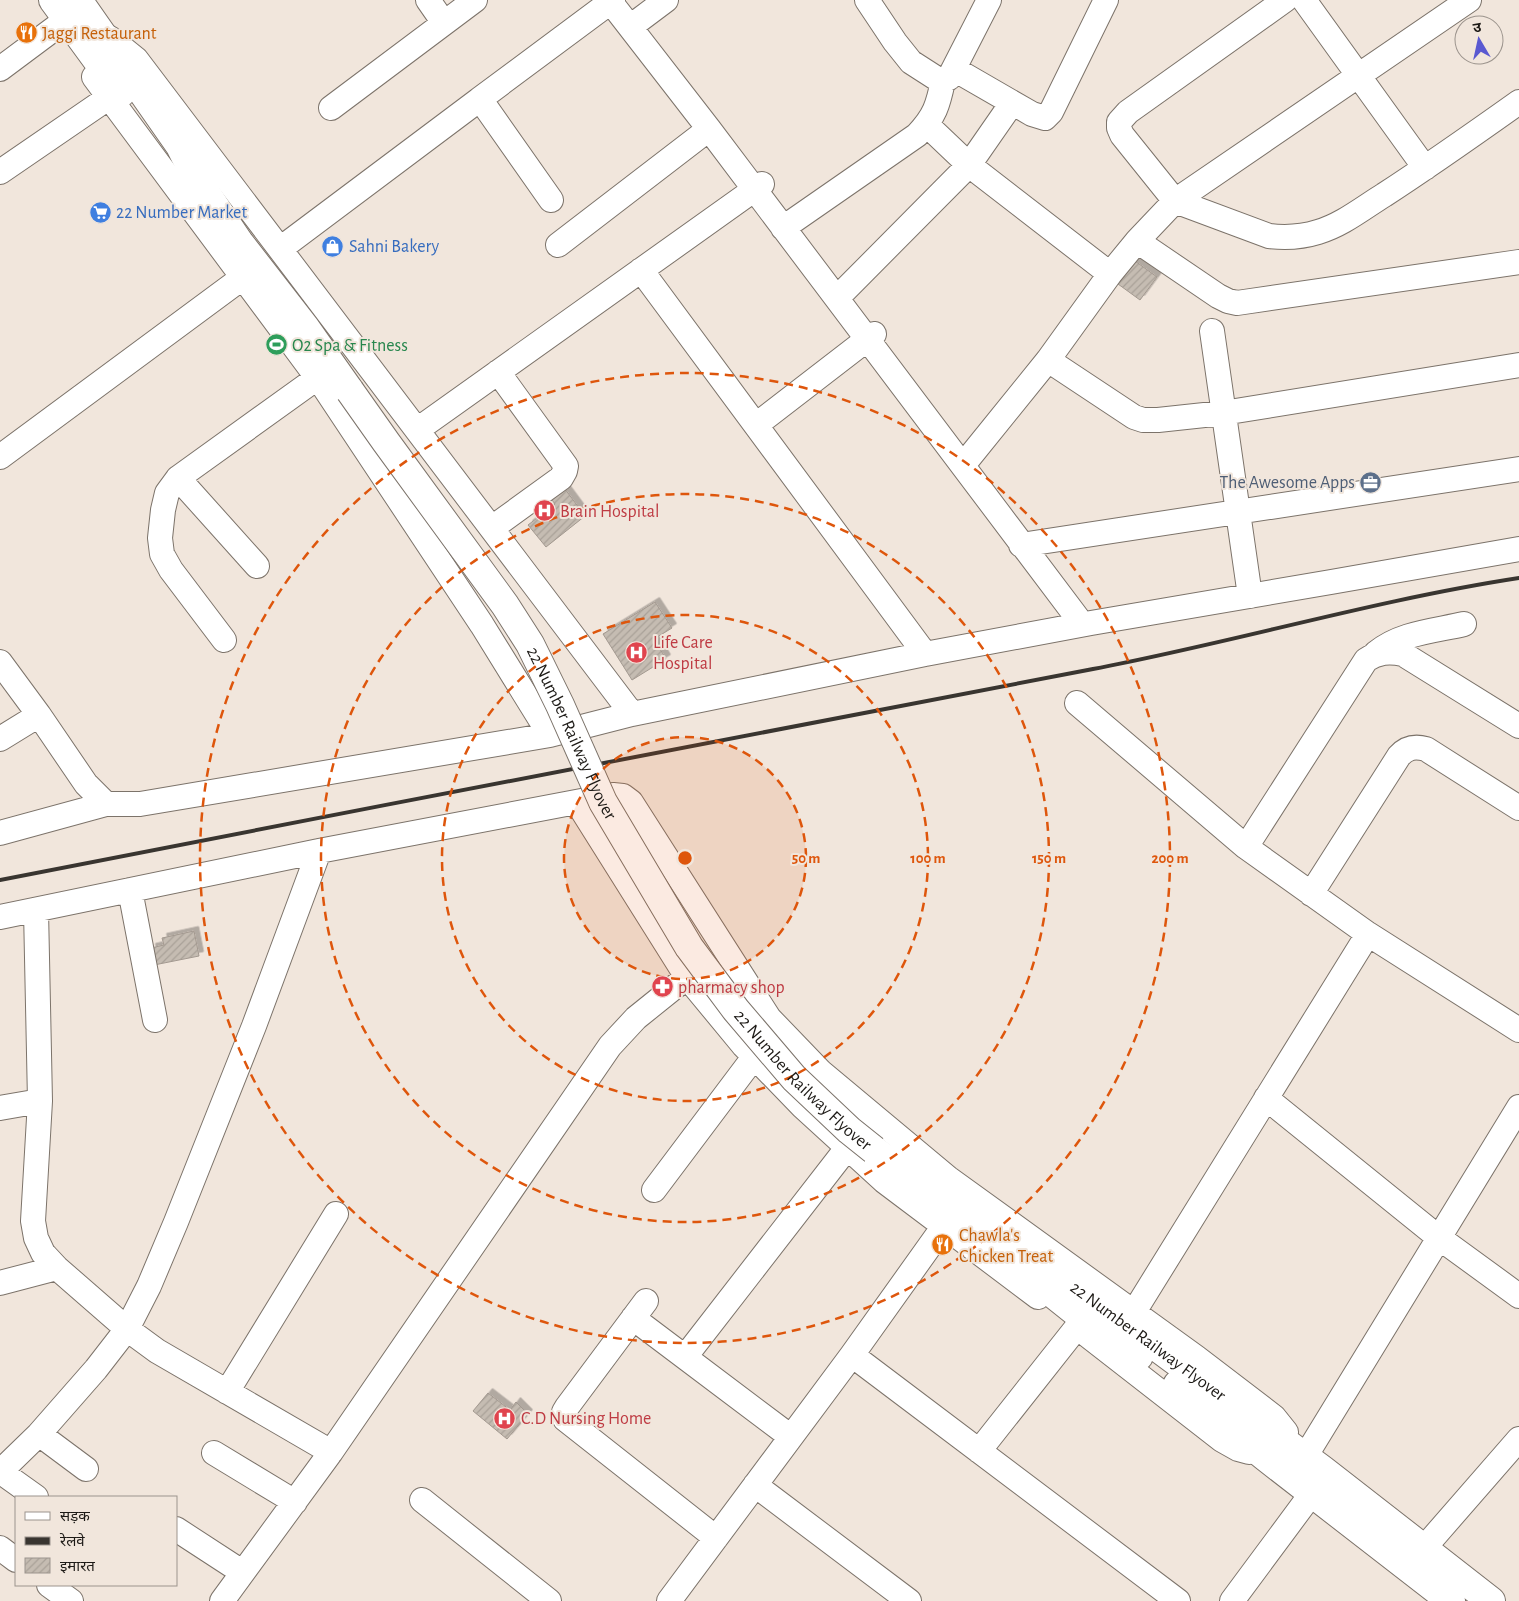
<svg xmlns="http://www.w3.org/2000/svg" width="1519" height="1601" font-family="'Alegreya Sans','Noto Sans Devanagari',sans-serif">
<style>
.building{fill:url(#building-hatch);stroke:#a39990;filter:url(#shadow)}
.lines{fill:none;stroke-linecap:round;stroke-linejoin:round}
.minor-casing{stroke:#7c736a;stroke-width:26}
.major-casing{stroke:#7c736a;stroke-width:30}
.minor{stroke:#fff;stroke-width:24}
.major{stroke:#fff;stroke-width:28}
.rail{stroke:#393530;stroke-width:4}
.major-bridge-casing{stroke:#7c736a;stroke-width:30;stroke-linecap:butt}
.major-bridge{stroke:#fff;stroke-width:28}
.ring{fill:none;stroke:#de560c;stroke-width:2.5;stroke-dasharray:9 6}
.labels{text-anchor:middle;stroke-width:4;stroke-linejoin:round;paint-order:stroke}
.food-label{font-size:18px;fill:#c56008;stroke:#f1e6dc;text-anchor:start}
.shop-label{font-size:18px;fill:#366cbe;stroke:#f1e6dc;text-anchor:start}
.leisure-label{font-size:18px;fill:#27864d;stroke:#f1e6dc;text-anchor:start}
.service-label{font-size:18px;fill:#4e5e75;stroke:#f1e6dc;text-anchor:end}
.health-label{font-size:18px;fill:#be3a42;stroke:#f1e6dc;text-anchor:start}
.street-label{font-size:18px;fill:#1d1a16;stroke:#f1e6dc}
.centre{fill:#de560c;stroke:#f1e6dc;stroke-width:2.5}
.ring-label{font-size:15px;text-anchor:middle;font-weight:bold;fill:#de560c;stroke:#f1e6dc;stroke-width:4;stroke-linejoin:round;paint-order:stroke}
</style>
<defs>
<pattern id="building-hatch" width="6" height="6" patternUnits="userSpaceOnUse" patternTransform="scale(1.25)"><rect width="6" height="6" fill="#c5bcb2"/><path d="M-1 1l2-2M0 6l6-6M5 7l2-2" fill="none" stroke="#a9a198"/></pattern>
<filter id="shadow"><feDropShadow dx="4.5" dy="-4.5" stdDeviation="0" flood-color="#0004"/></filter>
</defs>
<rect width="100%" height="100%" fill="#f1e6dc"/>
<path class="building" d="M1135,261l22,16 -17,23 -22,-16z
M565,489l20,27 -39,31 -18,-22 27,-21 -3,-4z
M655,602l17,26 -18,11 12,20 -34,21 -29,-46z
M194,931l5,25 -45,9 -3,-17 13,-3 -2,-7z
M488,1393l22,17 6,-8 12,12 -21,25 -34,-28z"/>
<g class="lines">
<defs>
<path id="minor" d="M428,0l16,23
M609,0l100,129 373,495
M867,0l28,42 16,20 28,18 4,1 6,-3 40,-78
M1285,0l-157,112 -9,10v6l3,7 53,66 94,35c17,2 33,1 49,-4 24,-7 45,-24 66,-37 46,-30 90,-61 135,-93
M1304,0l121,168
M638,21l28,-21
M110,38l26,21 496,655
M0,69l67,-50
M954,69l78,45 13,4 6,-6 55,-112
M94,77l228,307 160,241 68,110
M331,108l144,-108
M927,125l42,40 141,109
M0,172l108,-74
M551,200l-71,-101 133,-99
M783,228l134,-93c18,-19 21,-30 26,-54
M1137,241l38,-40 294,-201
M558,245l151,-116
M280,249l200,-150
M641,270l284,384
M843,292l126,-127 43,-62
M1212,331l38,265
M1048,360l86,57 9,3h15l65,-7 296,-48
M756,425l118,-91
M417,430l345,-246
M0,457l242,-179
M968,459l80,-99 62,-86 27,-33 81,55 10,5 9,2 282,-41
M178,478l79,88
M492,528l69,-50 4,-7 1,-5 -68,-94
M1021,545l498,-76
M224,640l-53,-70 -9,-16 -2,-16 3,-28 4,-17 11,-15 139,-100
M1376,653c24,-20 58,-22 88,-29
M0,662l39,53 47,69 20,20
M1077,703l169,144 122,87 151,96
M0,739l39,-24
M577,802l110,175 57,69 59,61 81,74 154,116
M0,833l106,-29h34l410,-69 82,-21 293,-60 166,-31 240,-41 188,-33
M1246,847l120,-187c12,-8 23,-9 37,-6l116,72
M130,890l25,130
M1311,894l88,-138c8,-9 16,-10 27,-7l93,59
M36,910l4,191 -7,120 3,17 7,15 14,15 70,61 30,22 174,101
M0,917l319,-66 294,-56 10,1 8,6 138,216 52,54 127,106 249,180 77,59 12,15
M1266,1098l172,139 81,59
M0,1108l40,-7
M654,1190l100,-133
M0,1283l57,-15
M646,1301l-79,106 -3,5 1,7 151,119
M1134,1312l234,-378
M633,1318l158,119
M1082,1331l140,109 16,9 11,3
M852,1355l326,246
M685,1357l162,-209
M227,1392l109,-178
M39,1434l47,35
M979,1451l98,-124
M214,1453l81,49
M1305,1457l214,-350
M0,1472l39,-38 57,-65 31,-40 22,-43 27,-64 78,-196 65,-175
M1,1472l35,25
M755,1485l154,116
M422,1500l127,101
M176,1529l66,43
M0,1548l16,12
M1424,1548l95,-109
M49,1585l22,16
M222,1601l109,-149 279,-406 26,-28 51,-41
M669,1601l183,-246 92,-129
M1232,1601l80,-108"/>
<g id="major">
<path d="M53,0l68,93"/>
<path d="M78,0l102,146 16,32 43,64 66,85 45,64"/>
<path id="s1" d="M874,1150c40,30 79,62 121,89 15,9 33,13 48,24l280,207 168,131"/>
<path d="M1023,1270l59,47 57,39"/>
<path d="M1177,1385l87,71 187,145"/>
</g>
</defs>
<use href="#minor" class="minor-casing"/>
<use href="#major" class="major-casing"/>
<use href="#minor" class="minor"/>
<use href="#major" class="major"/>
<path class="rail" d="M0,880c364,-72 729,-140 1093,-211 142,-27 282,-69 426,-91"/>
<defs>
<g id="major-bridge">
<path id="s2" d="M350,391l36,51 119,163 25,39 30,61 43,97 86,145 47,63 58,68 55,52 25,20"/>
</g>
</defs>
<use href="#major-bridge" class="major-bridge-casing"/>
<use href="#major-bridge" class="major-bridge"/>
</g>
<circle cx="685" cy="858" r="121" fill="#de560c" fill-opacity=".12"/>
<g class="ring">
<circle cx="685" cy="858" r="121"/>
<circle cx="685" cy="858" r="243"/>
<circle cx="685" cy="858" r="364"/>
<circle cx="685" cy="858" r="485"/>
</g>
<defs>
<symbol id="restaurant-disc" viewBox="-11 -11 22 22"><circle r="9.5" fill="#e8710a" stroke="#f1e6dc"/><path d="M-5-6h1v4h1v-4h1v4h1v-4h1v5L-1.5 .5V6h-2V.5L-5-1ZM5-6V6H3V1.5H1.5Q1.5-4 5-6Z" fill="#fff"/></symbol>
<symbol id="supermarket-disc" viewBox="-11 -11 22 22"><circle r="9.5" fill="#3f7fe0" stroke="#f1e6dc"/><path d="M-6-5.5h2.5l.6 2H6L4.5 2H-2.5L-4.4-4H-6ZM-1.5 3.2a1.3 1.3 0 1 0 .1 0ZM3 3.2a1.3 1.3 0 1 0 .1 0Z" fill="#fff"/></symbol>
<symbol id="shop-disc" viewBox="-11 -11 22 22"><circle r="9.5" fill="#3f7fe0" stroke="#f1e6dc"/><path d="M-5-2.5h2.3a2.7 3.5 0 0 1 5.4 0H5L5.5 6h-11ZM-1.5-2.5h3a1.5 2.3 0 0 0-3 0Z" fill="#fff"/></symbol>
<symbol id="stadium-disc" viewBox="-11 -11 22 22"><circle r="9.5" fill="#2e9e5b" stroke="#f1e6dc"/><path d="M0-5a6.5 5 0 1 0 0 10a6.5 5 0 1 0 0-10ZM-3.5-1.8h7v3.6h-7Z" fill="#fff"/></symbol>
<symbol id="office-disc" viewBox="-11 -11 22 22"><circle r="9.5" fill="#5c6f8a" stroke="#f1e6dc"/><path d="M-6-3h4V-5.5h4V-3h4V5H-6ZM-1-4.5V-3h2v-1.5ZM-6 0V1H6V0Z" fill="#fff"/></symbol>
<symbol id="hospital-disc" viewBox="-11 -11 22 22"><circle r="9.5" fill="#e0444e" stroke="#f1e6dc"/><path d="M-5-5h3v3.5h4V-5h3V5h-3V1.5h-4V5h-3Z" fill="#fff"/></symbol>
<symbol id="pharmacy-disc" viewBox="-11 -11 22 22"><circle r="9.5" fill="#e0444e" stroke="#f1e6dc"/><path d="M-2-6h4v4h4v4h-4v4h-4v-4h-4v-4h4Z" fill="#fff"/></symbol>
</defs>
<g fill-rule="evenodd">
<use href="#restaurant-disc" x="14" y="20" width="25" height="25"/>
<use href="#supermarket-disc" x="88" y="200" width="25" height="25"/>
<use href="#shop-disc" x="320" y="234" width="25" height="25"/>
<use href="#stadium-disc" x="264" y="332" width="25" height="25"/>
<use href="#office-disc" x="1358" y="470" width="25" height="25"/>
<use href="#hospital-disc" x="532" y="498" width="25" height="25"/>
<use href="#hospital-disc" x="624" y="640" width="25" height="25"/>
<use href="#pharmacy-disc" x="650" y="974" width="25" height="25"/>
<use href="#restaurant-disc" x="930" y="1232" width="25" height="25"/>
<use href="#hospital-disc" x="492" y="1406" width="25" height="25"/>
</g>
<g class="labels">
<g class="food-label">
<text x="42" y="39">Jaggi Restaurant</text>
<text x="959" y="1241">Chawla's<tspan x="959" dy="21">Chicken Treat</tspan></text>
</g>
<g class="shop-label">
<text x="116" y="218">22 Number Market</text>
<text x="349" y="252">Sahni Bakery</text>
</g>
<g class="leisure-label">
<text x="292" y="351">O2 Spa &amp; Fitness</text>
</g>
<g class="service-label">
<text x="1355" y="488">The Awesome Apps</text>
</g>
<g class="health-label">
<text x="560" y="517">Brain Hospital</text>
<text x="653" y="648">Life Care<tspan x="653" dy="21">Hospital</tspan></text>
<text x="678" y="993">pharmacy shop</text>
<text x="521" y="1424">C.D Nursing Home</text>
</g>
<g class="street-label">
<text dy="6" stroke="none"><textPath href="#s2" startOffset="409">22 Number Railway Flyover</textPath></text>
<text dy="6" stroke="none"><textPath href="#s2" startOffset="829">22 Number Railway Flyover</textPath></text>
<text dy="6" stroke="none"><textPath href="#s1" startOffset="335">22 Number Railway Flyover</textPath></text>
</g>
</g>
<circle cx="685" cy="858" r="8" class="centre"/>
<g class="ring-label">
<text x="806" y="863">50 m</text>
<text x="928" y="863">100 m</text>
<text x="1049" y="863">150 m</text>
<text x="1170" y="863">200 m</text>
</g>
<rect x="15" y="1496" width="162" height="90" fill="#f1e6dc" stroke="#9c948d"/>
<rect x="25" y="1512" width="25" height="8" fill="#ffffff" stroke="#9c948d"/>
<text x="60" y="1521" font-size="15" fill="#1d1a16">सड़क</text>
<rect x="25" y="1537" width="25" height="8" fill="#393530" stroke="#9c948d"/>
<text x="60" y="1546" font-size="15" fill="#1d1a16">रेलवे</text>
<rect x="25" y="1558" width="25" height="15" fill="url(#building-hatch)" stroke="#9c948d"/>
<text x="60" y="1571" font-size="15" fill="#1d1a16">इमारत</text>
<g transform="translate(1479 40) rotate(351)"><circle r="24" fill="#f1e6dc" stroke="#9c948d"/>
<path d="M0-4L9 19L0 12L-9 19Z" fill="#5a59d1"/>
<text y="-8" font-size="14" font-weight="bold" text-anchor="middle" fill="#1d1a16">उ</text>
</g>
</svg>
